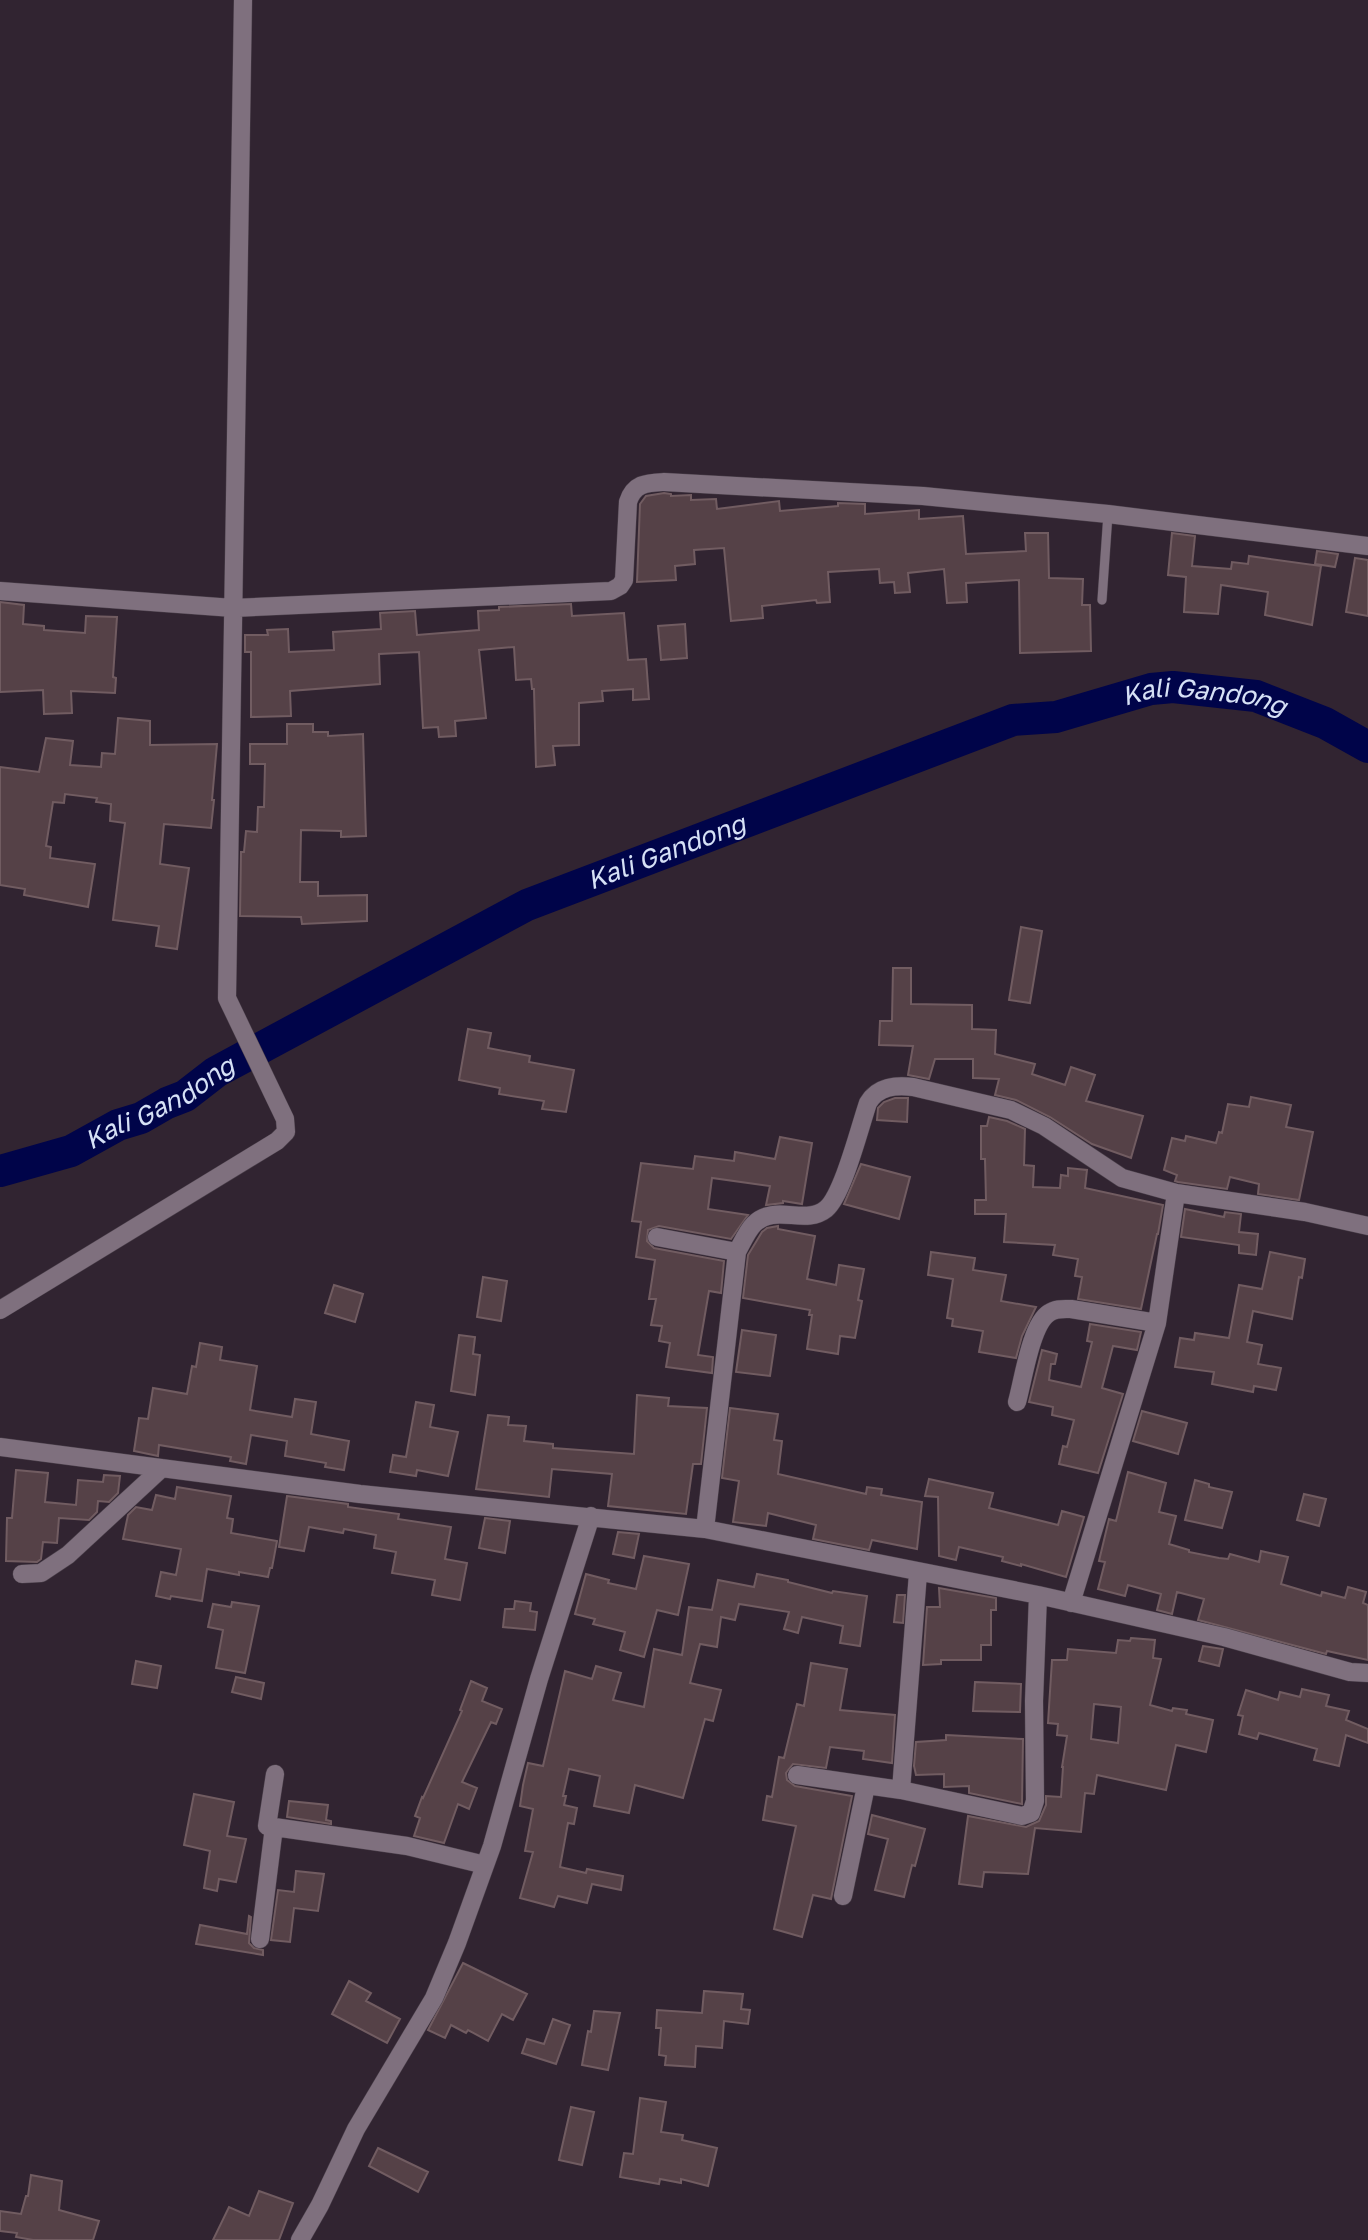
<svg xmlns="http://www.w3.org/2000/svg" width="1368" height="2240" font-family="'Golos Text',sans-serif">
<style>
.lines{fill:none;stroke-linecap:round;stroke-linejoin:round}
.river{stroke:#000449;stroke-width:32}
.building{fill:#554147;stroke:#715c61;stroke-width:2;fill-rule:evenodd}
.lane-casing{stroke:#4b404b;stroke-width:10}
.street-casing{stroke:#4b404b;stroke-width:19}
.lane{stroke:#7f707e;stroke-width:9}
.street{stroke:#7f707e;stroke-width:18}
.labels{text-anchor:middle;stroke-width:7;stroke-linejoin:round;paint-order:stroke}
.water-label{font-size:26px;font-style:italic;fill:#d6e1f6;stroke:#161015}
</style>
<rect width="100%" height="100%" fill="#312431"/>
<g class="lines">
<path class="river" id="s1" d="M0,1171l71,-20 47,-26 23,-7 26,-15 18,-7 31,-24 311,-167 486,-185 43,-3 95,-28 22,-2 83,9 69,27 43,24"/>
</g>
<path class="building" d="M664,493l7,1v2l20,-1v5l25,-1 1,10 62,-8 1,10 58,-5v-3l27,1v10l54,-4v9l44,-3 3,38 60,-3 -1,-18h23l1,45 34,1 -1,26h8l1,46 -71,2 -1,-73 -53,3 1,19 -20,1 -3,-34 -36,4 2,19 -15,1 -1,-11 -14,1 -1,-14 -51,3 2,30 -13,1 -1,-3 -54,6 1,12 -32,3 -7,-73 -30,2 1,14 -20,2 1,14 -39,2 3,-78 6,-8z
M1172,533l23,3 -3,30 39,3 1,-7 16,2 1,-8 72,10 -9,59 -47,-10 3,-23 -47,-7 -3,29 -34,-2 2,-35 -18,-2z
M1317,551l21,3 -3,13 -20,-3z
M1355,558l13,2v56l-22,-4z
M0,602l24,3 -1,19 21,2v4l41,3 1,-17 31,1 -4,60 3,1 -1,15 -44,-2 1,22 -28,1 -1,-24 -43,2z
M571,604l1,12 52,-3 4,47 18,-1 3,40 -16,1v-11l-31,2 1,10 -24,2v42l-26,1 2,19 -19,2 -2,-78h-2l-1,-10 -15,1 -2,-33 -35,3 7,68 -31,3 1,15 -17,1 -1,-10 -15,1 -4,-76 -40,2 1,30 -90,7 1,25 -40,1v-65h-6v-17h23l-1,-5 21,-1 1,23 45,-2 -1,-18 48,-3 -1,-16 35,-2 2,24 62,-5 -1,-19 21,-1v-3z
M685,624l2,34 -26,2 -3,-34z
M118,718l32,3v24l67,-1 -5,56h2l-3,28 -47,-4 -4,40 29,4 -12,81 -21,-3 3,-20 -46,-6 12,-97 -15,-2 1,-17 -15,-2 1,-4 -32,-4 -1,9 -11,-1 -7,44 5,1 -1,11 45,6 -7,43 -64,-12 1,-6 -25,-4v-118l39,5 7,-34 27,3 -3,24 31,2 1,-14 13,1z
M287,724h26v8h15v4l35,-2 3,102 -25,1v-6l-40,-1 -1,52h18v14l49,-1v26l-65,3 -1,-7 -61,-1 1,-64h3l2,-21 11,1 1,-25h6l1,-43h-15v-20h37z
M1021,927l21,4 -12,72 -21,-3z
M893,968h18v36l61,1v24l24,1 -1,24 40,10 -3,10 33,11 6,-18 24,8 -9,26 57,15 -12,42 -39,-14 -42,-27 -34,-17 -21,-5 4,-16 -26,-1v-19h-38l-6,20 -21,-4 5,-29 -34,-1 1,-24h12z
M468,1029l23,4 -3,15 42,8 -1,6 45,8 -8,42 -24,-3 2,-8 -45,-7 1,-6 -41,-8z
M1251,1097l40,8 -5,22 27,5 -14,68 -41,-6 1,-10 -29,-7 -3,12 -49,-7 -3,-1 2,-6 -13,-5 8,-32 13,3 1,-5 30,7 3,-11 3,1 6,-29 21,3z
M908,1098l-1,24 -30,-2 1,-12 6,-6 11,-4z
M989,1117l18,4 18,8 -1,36 10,1 -1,21 27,1 1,-13 7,1v-8l19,2 -2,18 78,17 -5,29h-1l-16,75 -63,-10 4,-22 -7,-1 3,-17 -25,-4 2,-10 -51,-3 2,-28h-31v-14h11l-1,-41h-4v-33h6z
M780,1137l32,6 -10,61 -19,-3v2l-17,2 4,-19 -58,-8 -4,31 40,6 -17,24 -72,-13 -11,4 -1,11 7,7 70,13 -3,32 -12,-2 -11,64 15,2 -1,16 -46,-6 4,-24 -11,-2 3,-15 -11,-1 5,-26h-7l6,-39 -19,-3 5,-35 -9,-1 9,-58 52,6 2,-13 39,5 1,-9 40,7z
M861,1164l49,13 -11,42 -55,-15z
M1185,1209l39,8 1,-5 16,2 -2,18 19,2 -2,21 -17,-2v-8l-58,-8z
M778,1226v3l37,7 -8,43 29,6 3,-20 25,4 -6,31 4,1 -7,37 -15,-2 -2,18 -31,-5 5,-34h-3l1,-5 -67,-12 5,-43 14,-23 5,-4z
M931,1252l44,6 -2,12 33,5 -5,26 35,6 -14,29 -6,22 -37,-6 4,-21 -31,-5 1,-7 -6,-1 6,-39 -25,-4z
M1270,1252l35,7 -3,19 -3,-1 -7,42 -39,-8 -6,31 15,3 -4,19 23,4 -5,22 -22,-4 -1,6 -41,-8 2,-12 -39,-5 5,-29 14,2 1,-7 34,5 10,-53 23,4z
M483,1277l24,4 -6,40 -24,-4z
M334,1285l29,9 -8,28 -30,-9z
M1090,1324l51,8 -4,18 -24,-4 -11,42 21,6 -25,79 -39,-9 4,-18 4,1 7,-27 -22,-5 1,-8 -24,-5 13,-52 15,4 -2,10h-4l-2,16 32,7 11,-45 -5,-1z
M742,1330l34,5 -6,41 -34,-4z
M459,1335l16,2 -2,17 7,1 -5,40 -24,-4z
M200,1343l22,4 -2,13 37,6 -7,44 42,7 3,-18 21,3 -5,32 38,7 -5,29 -19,-3 1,-4 -41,-7 2,-15 -36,-6 -5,29 -16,-3 1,-4 -72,-12 -1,11 -24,-5 5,-33 9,1 5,-31 34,6 5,-28 4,1z
M637,1395l32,3 -1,8 39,2 -6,56h-8l-7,50 -78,-8 4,-32 -60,-5 -3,28 -73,-8 12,-74 21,2 -1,8 18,1 -2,15 29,3v4l81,6z
M416,1402l18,3 -4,22 28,5 -10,44 -31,-6 -1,6 -26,-4 3,-17 13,2z
M730,1408l48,6 -4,26 8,1 -4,33 88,20 1,-7 15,2 -1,6 41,7 -5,47 -45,-9 -3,10 -56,-11 3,-14 -48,-12 -2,13 -33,-4 6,-41 -17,-3z
M1142,1411l45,12 -9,31 -45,-13z
M16,1470l32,3 -3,29 31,3 2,-25 25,2 1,-7 16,1 -2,17 -9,9 -11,-1 -1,11 -8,8 -30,-2 -2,25 -14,-1 -2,17 -4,3 -31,-1 1,-43h5z
M1128,1472l38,11 -7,29 17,4 -7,28 20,6v2l30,6 9,1 2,-5 29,8 2,-11 27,6 -7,27 40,12 1,-4 23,6 3,-11 18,5 -3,11 5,2v55l-41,-9 -1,3 -128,-34 6,-21 -27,-7 -5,22 -15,-4 4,-16 -33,-9 -3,11 -27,-7 7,-27 -6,-1 10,-42 7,2z
M929,1479l64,14 -4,15 69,17 4,-14 22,6 -18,60 -45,-13v2l-19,-5 1,-4 -44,-10 -3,13 -17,-4 -1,-59 -13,-1z
M1195,1480l14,4v3l23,5 -10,36 -37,-8z
M177,1487l54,9 -4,22 6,1 -2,14 46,8 -5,27h-2l-2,9 -29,-5v3l-32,-6 -5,32 -31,-5 -1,3 -14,-3 5,-24 15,3 5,-26 -58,-10 5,-24 8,-8 16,3 4,-15 19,4z
M1304,1494l22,5 -7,27 -22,-6z
M287,1496l61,8v3l51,7 -1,5 53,8 -6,32 22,4 -7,37 -28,-5 3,-15 -43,-7 4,-21 -22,-4 2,-13 -32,-6 -1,4 -34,-6 -5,24 -25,-4z
M485,1518l25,3 -5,32 -26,-5z
M618,1532l21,2 -5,24 -21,-4z
M644,1556l45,8 -11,51 -21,-5 -13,47 -24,-7 5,-18 -32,-8 2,-5 -20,-5 11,-40 23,6 -1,3 28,6z
M757,1574l31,6v2l44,11 1,-2 34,5 -7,50 -20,-3 3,-17 -41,-9 -4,16 -14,-4 5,-17 -50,-8 -4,16 -14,-3 -4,30 -17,-3 -10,39 31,7 -8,31 -8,-2 -22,79 -48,-13 -6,28 -35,-7 6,-30 -31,-7 -6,27h3l-2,9 13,3 -3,16 -6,-1 -8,44 26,6 1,-4 36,7 -2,14 -29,-6 -5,19 -29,-7 -4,11 -34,-9 13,-46 -8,-1 8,-42 -13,-3 3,-21 5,-22 15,3 22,-95 27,8 4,-13 25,7 -8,27 31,7 10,-58 28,6 7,-48 23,3 6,-30 36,7z
M939,1588l57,10v12h-5v35h-10v15h-40v4l-18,1 4,-58h13z
M897,1595h8l-2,28 -9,-1z
M515,1601l16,2 -1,8 7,1 -2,18 -32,-3 2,-18h9z
M232,1602l27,4 -14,67 -29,-5 7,-38 -15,-3 5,-23 18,3z
M1131,1638l24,2 -2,18 8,1 -11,46 22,6 1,-3 14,2 -1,4 27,6 -7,32 -30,-7 -10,45 -69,-15 -3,19 -9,-1 -4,39 -46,-4 -7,46 -44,-2 -2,15 -23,-3 9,-68 58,11 13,-6 7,-16v-9l15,1 2,-30h-1l5,-31 -10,-1 1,-11 -10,-1 4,-63h15l1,-11 48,4 2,-13 12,1zM1094,1704l27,3 -3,36 -27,-4z
M1203,1646l20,3 -4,17 -20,-5z
M136,1661l25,5 -4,22 -25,-4z
M811,1663l36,6 -7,41 55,5 -3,48 -29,-4 1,-8 -34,-4 -4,21 -33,-4 -7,9 1,7 8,6 57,10 -21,103 -18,-4 -11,42 -28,-8 22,-103 -33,-6 4,-24 5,1 7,-40 5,1 13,-54 7,2z
M236,1677l28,6 -3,16 -29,-7z
M471,1681l16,7 -5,13 20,8 -6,15 -5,-2 -29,60 15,6 -8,21 -11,-5 -14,39 -30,-7 6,-18 -5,-2 7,-19 1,1 39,-87 -2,-1z
M975,1682l46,2 -1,28 -47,-1z
M1302,1689l27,6 -3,11 23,5 -3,9 22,9v14l-22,-8 -7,31 -25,-6 3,-11 -58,-16 -2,6 -18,-5 4,-18 -5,-1 8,-25 32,10 2,-8 20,5z
M946,1735l77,4 -1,65 -53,-11v-7l-25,1v-13l-28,1 -2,-9 2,-24 30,-2z
M194,1794l40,8 -7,34 19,3 -10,43 -17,-3 -2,12 -13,-3 6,-37 -26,-6z
M289,1801l39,4 -2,15 5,1v3l-44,-7z
M872,1815l53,14 -10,37 -3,-1 -8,32 -29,-7 13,-51 -20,-5z
M296,1871l28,3 -6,37 -24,-3 -4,34 -19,-2 7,-50 16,2z
M249,1916l2,1 -2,26 5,5 9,2v5l-67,-11 4,-19 47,9z
M463,1963l64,31 -14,26 -11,-6 -14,27 -20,-11 -2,3 -15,-8 -6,13 -17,-8z
M349,1981l22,12 -5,8 34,18 -13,24 -55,-29z
M704,1991l39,3 -2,15 9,1 -2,14 -24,-3 -2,27 -26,-2 -1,21 -30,-2 1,-9 -7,-1 2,-27h-5l1,-18 45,3z
M594,2011l26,2 -12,57 -26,-5 6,-34 3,1z
M553,2019l17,6 -14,39 -34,-11 5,-14 17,5z
M640,2098l26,4 -5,30 22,3 -1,5 35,8 -9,38 -27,-7v4l-21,-4 -1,5 -39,-7 4,-24 9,1z
M571,2107l23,5 -12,53 -23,-5z
M378,2148l50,24 -10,20 -49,-26z
M31,2175l31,6 -3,29 40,11 -6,19h-60l-17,-3 1,-4 -17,-2v-20l21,3 5,-18h2z
M259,2191l34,12 -14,37h-66l16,-33 20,9z"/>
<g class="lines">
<defs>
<path id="lane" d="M1102,600l6,-86"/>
<path id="street" d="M0,591l233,17 378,-17 9,-5 4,-6 4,-78c6,-19 19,-19 36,-20l259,14 185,18 260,32
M657,1237l80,15
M0,1310l277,-169 9,-9 -1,-13 -58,-121 16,-998
M1017,1402c6,-21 14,-78 32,-89 7,-5 15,-4 22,-4l86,14
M0,1447l360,47 345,35 333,66 186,42 126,35 18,1
M705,1529l32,-277c5,-9 10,-21 17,-28 21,-21 51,2 72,-15 17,-14 34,-83 42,-106 10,-17 28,-18 45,-16l98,23 33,16 78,52 54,15 129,19 63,14
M22,1574l19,-1 27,-18 94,-87
M1071,1603l86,-280 19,-130
M275,1774l-8,52 140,20 78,19
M797,1775l104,15 121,26 9,-3 4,-12 -1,-100 4,-106
M901,1790l17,-217
M843,1896l23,-110
M260,1939l14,-112
M300,2240l20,-35 36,-76 78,-131 23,-55 35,-97 47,-167 52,-163"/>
</defs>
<use href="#lane" class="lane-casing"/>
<use href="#street" class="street-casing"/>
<use href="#lane" class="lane"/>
<use href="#street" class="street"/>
</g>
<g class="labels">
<g class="water-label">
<text dy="9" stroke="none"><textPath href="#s1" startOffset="1309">Kali Gandong</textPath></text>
<text dy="9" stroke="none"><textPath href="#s1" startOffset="742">Kali Gandong</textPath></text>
<text dy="9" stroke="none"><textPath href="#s1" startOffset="175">Kali Gandong</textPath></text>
</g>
</g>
</svg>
